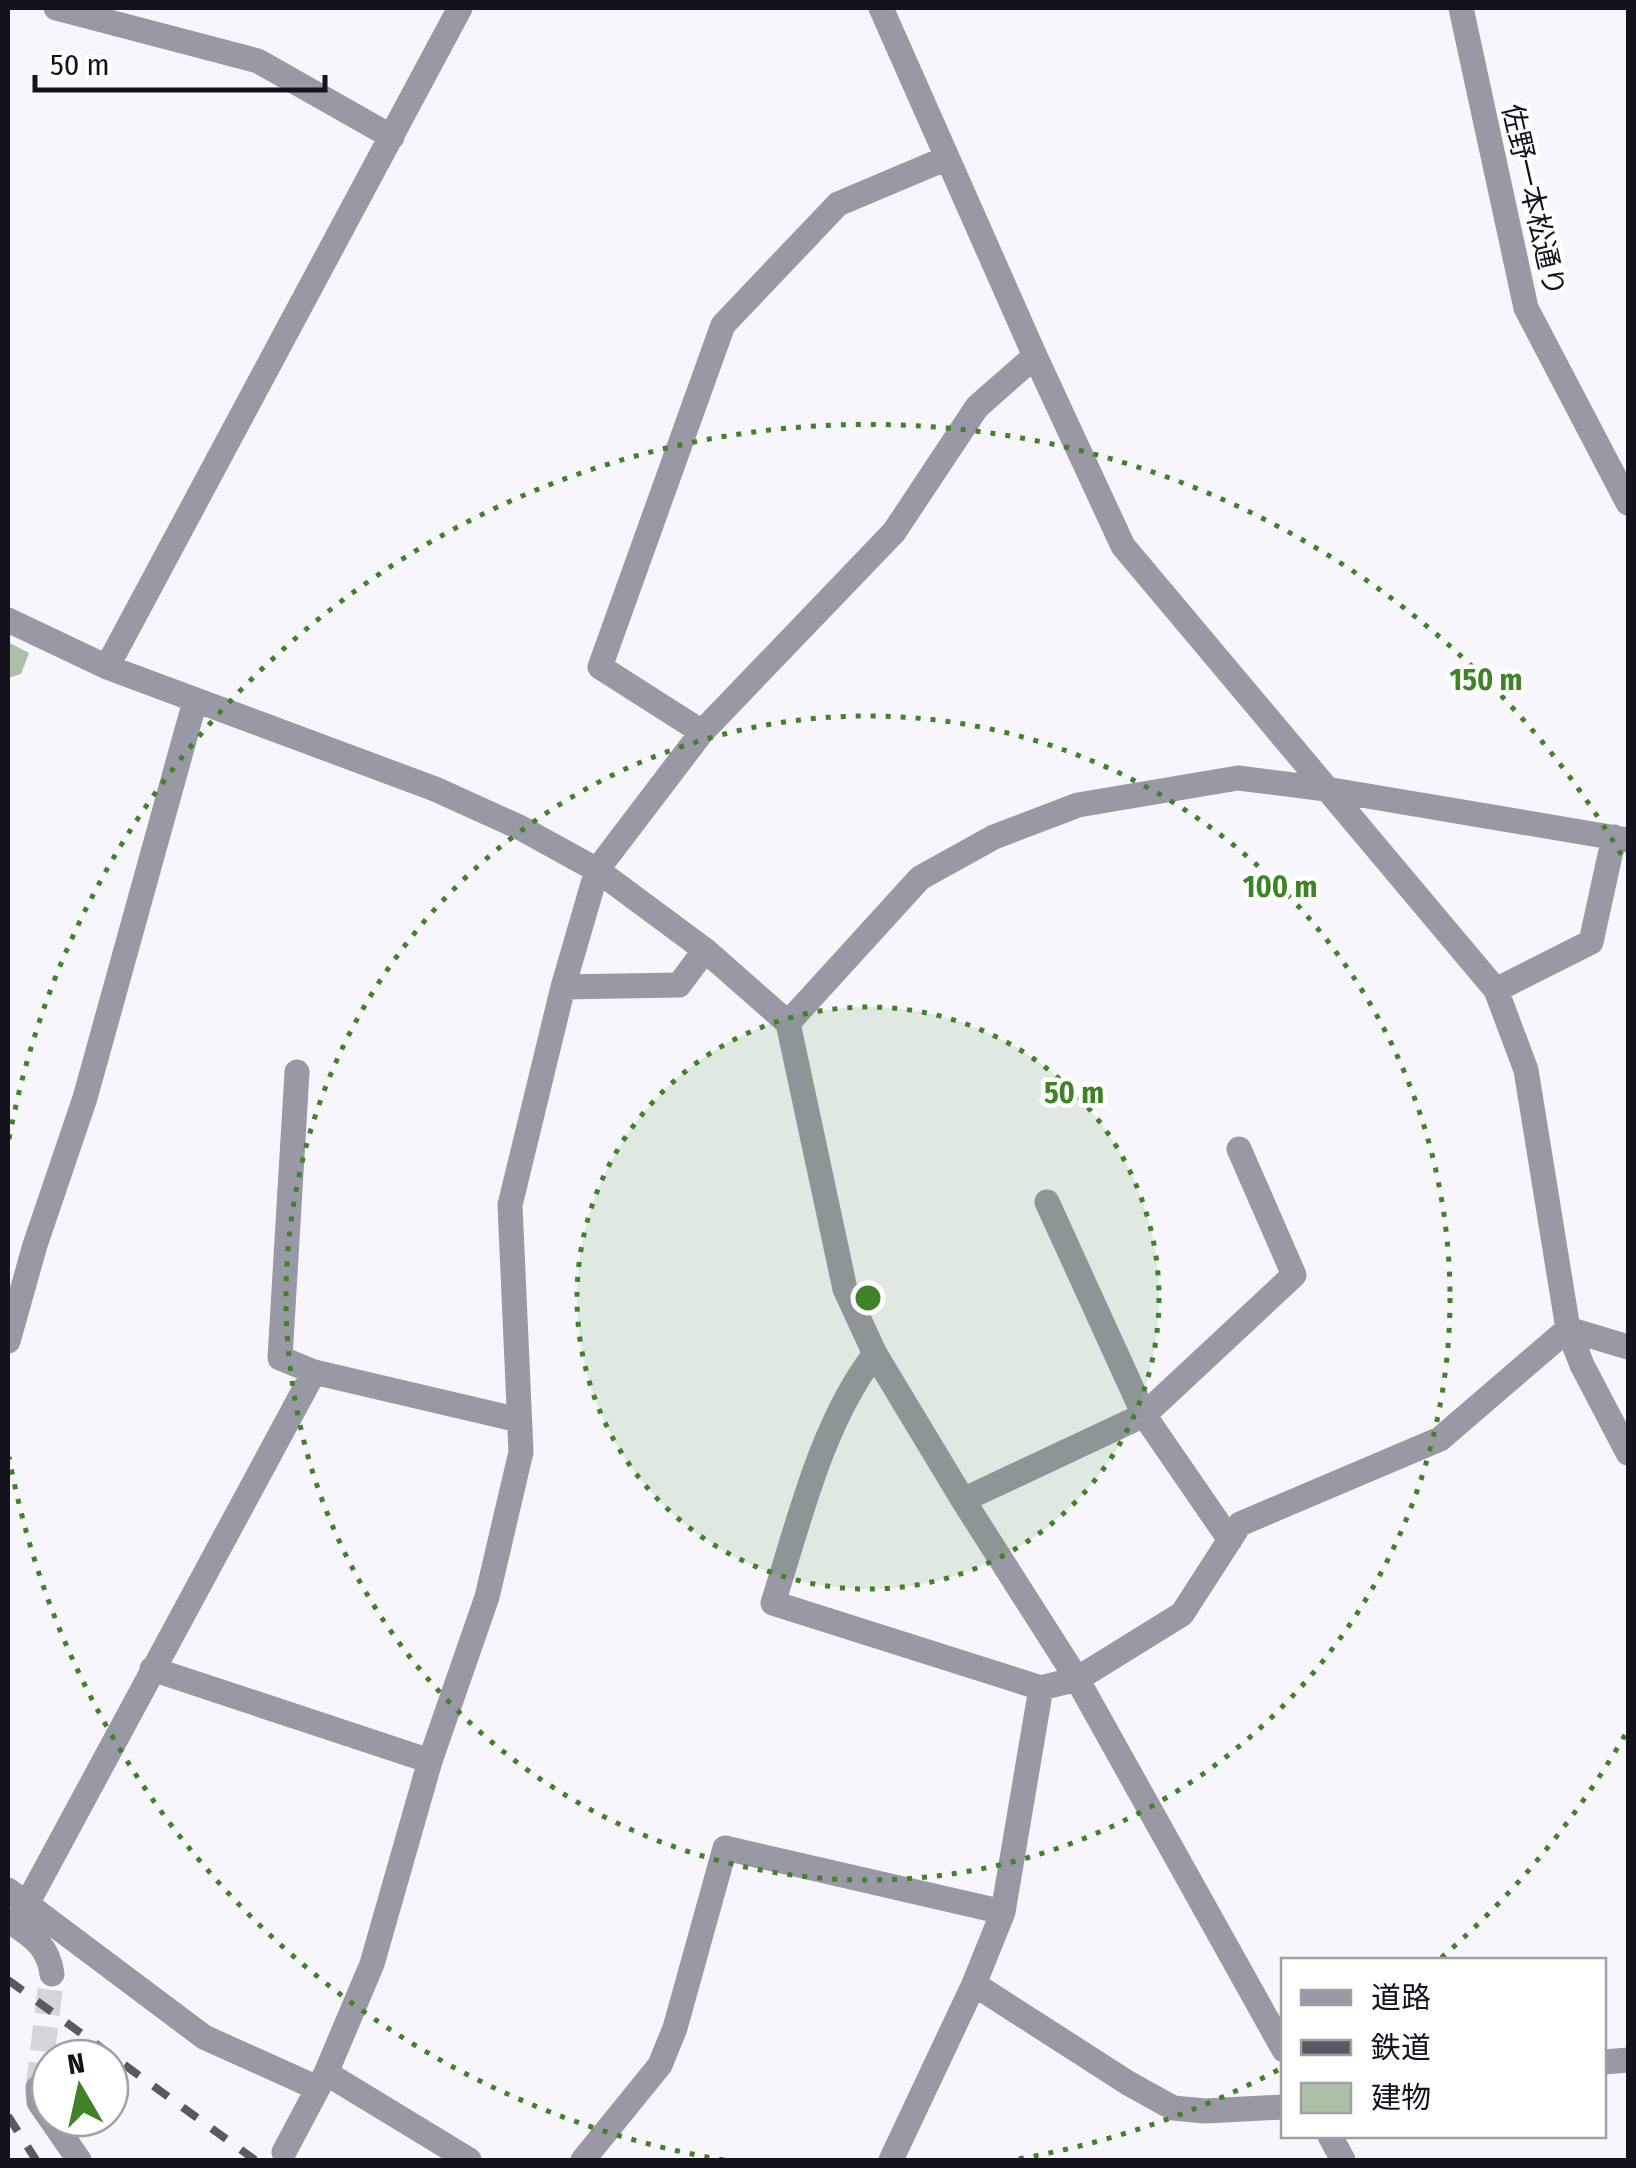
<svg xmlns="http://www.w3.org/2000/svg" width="1636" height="2168" font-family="'Fira Sans Condensed','Noto Sans JP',sans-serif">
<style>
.building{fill:#acbfa7}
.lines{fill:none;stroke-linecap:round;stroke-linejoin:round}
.minor-tunnel{stroke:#d4d4db;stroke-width:25;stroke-dasharray:25 12;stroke-linecap:butt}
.minor{stroke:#9998a5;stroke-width:25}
.rail{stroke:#5a5962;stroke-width:8;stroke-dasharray:18 18;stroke-linecap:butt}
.ring{fill:none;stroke:#408326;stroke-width:5;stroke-dasharray:5 10}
.labels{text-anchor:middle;stroke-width:9;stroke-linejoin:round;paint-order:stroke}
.street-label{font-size:28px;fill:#14131d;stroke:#fff}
.centre{fill:#408326;stroke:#fff;stroke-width:5}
.ring-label{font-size:30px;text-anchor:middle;font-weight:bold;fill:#408326;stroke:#fff;stroke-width:9;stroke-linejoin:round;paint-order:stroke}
</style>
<rect width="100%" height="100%" fill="#f6f6fc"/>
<path class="building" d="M8,642l21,11 -8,21 -13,4z"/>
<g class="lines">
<path class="minor-tunnel" d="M38,2088l14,-114"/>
<path class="minor" d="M56,8l202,53 134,76
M881,8l154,348 88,190 373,444 30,80 42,259 14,36 46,88
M1461,8l65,300 102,195
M8,620l99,47 328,122 84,38 78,43 108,80 83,73 57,266 30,65 88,146 114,179 207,371
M107,667l353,-659
M702,732l-102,-65 123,-342 115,-121 109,-46
M563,987l116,-2 26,-35
M1496,990l95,-48 23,-105
M788,1023l132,-145 74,-41 84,-32 160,-27 88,11 302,51
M297,1072l-17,286 34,14 205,48
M1047,1202l97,213 86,125
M1568,1329l60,18
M8,1341l27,-96 50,-147 110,-397
M875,1354c-53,68 -76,168 -102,249l268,85 36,-9 105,-65 58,-90 200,-85 128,-110
M963,1500l181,-85 150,-140 -55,-126
M152,1669l278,92
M8,1890l196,147 113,51
M28,1902l286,-530
M8,1920c23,16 40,24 44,54
M974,1984l154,99 45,25 32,3 79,-4
M1604,2062l24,-2
M326,2073l143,87
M38,2088l1,14 40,58
M1330,2136l13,24
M284,2152l42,-79 46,-109 58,-203 57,-164 34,-145 -11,-247 53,-218 34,-117 105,-138 192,-200 83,-125 58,-51
M583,2160l77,-95 15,-37 50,-180 278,64
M891,2160l83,-176 29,-72 38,-224"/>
<path class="rail" d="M8,1980l247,180
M8,2116l28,44"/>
</g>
<circle cx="868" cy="1298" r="291" fill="#408326" fill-opacity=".12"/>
<g class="ring">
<circle cx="868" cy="1298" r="291"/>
<circle cx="868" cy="1298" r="582"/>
<path d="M1625 1735A874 874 0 0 1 1441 1958M1278 2070A874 874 0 0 1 1012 2160M724 2160A874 874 0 0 1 9 1457M9 1139A874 874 0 0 1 1625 861"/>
</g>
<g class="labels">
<g class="street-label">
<text transform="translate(1534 200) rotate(77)" y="10">佐野一本松通り</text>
</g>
</g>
<circle cx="868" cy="1298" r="15" class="centre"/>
<g class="ring-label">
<text x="1486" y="690">150 m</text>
<text x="1280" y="897">100 m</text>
<text x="1074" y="1103">50 m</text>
</g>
<rect width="1636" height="2168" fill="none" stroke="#14131d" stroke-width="20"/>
<rect x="1281" y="1958" width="325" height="180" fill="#ffffff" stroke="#a1a1a5" stroke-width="2.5"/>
<rect x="1301" y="1990" width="50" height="15" fill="#9998a5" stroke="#a1a1a5" stroke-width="2.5"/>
<text x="1371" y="2008" font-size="30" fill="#14131d">道路</text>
<rect x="1301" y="2040" width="50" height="15" fill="#5a5962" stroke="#a1a1a5" stroke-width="2.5"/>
<text x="1371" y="2058" font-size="30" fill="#14131d">鉄道</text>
<rect x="1301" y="2083" width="50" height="30" fill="#acbfa7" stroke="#a1a1a5" stroke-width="2.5"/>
<text x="1371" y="2108" font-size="30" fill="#14131d">建物</text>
<g transform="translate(80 2088) rotate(351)"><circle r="48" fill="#ffffff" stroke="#a1a1a5" stroke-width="2.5"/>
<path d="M0-8L18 38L0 25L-18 38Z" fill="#408326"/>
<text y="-15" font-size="28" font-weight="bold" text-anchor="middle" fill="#14131d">N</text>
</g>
<path d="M35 75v15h290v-15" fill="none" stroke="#14131d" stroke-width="5"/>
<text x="50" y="75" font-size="30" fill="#14131d" stroke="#ffffff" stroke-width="8" paint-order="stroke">50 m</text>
</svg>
